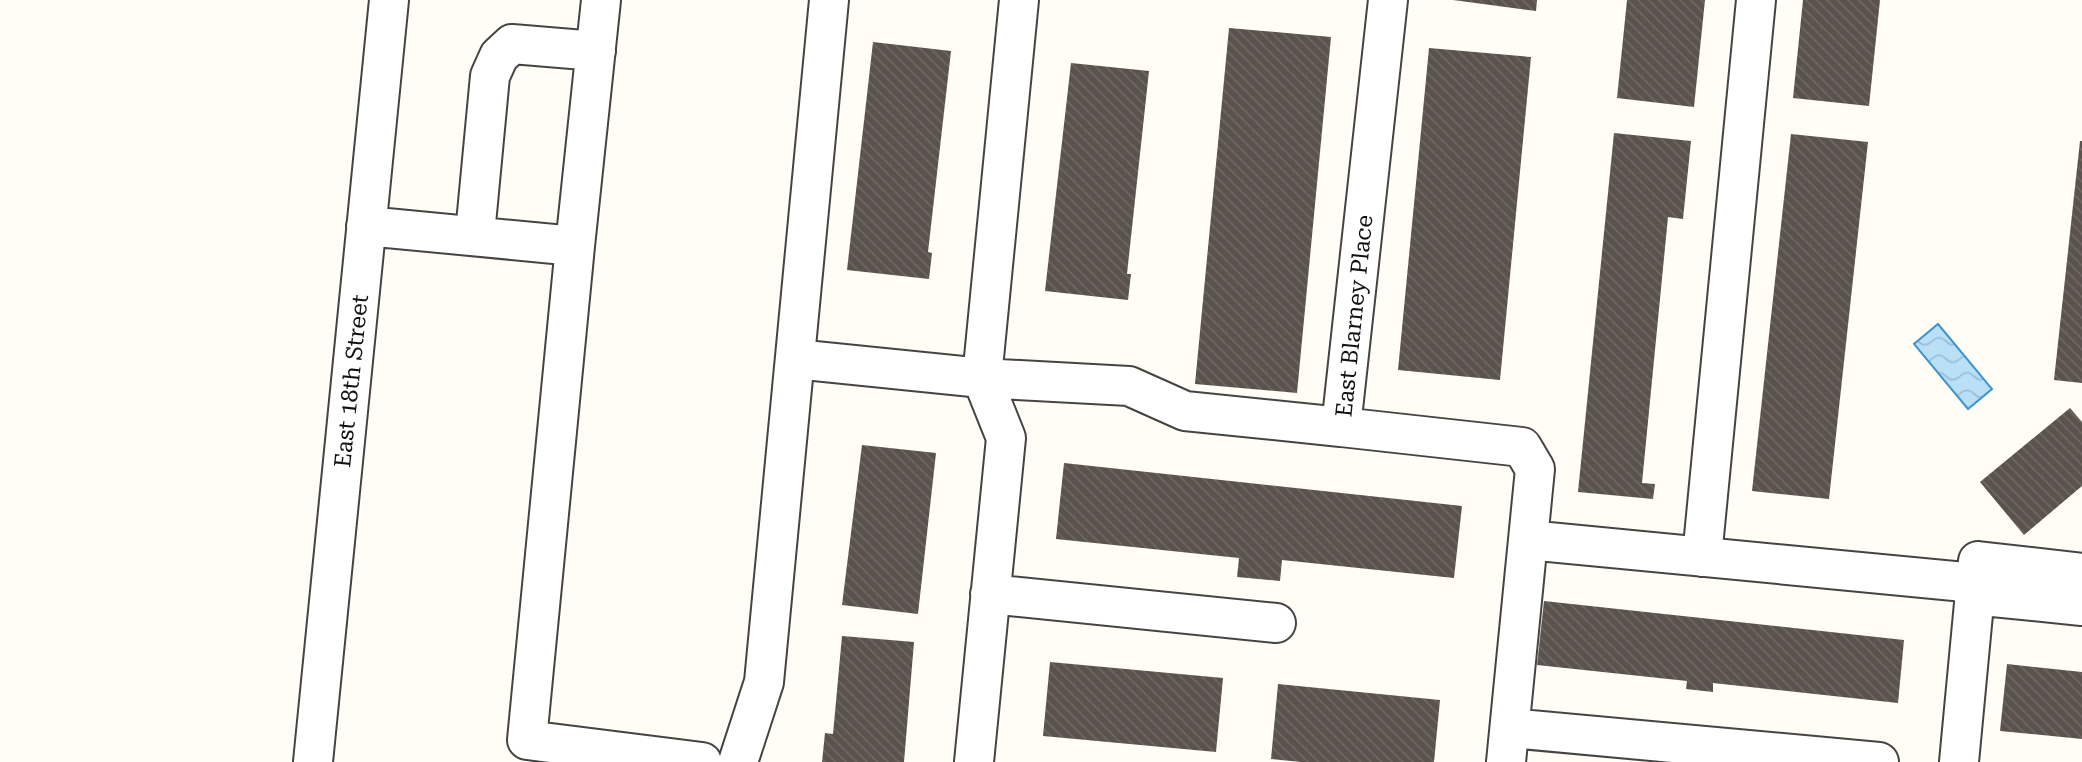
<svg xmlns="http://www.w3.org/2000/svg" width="2082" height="762" font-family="'Roboto Serif',serif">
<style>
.water{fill:url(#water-waves);stroke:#3f96cf;stroke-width:2}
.building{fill:url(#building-back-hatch)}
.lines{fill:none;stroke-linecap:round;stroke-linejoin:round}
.minor-casing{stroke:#444;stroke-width:42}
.minor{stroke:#fff;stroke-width:38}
.labels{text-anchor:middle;stroke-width:7;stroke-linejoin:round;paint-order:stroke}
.street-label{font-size:23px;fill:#111;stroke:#fff}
</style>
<defs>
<pattern id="water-waves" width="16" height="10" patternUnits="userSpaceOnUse" patternTransform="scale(1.75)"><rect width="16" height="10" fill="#b9e0f7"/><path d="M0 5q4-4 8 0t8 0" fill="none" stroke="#9ebfd3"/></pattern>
<pattern id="building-back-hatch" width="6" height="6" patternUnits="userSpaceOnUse" patternTransform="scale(1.75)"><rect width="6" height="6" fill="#5a524d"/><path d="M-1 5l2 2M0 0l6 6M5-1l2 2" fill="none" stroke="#6d6662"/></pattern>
</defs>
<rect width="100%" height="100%" fill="#fffdf5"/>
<path class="water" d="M1938,324l54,65 -24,20 -54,-65z"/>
<path class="building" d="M1453,0h84l-1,11z
M1627,0h78l-11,107 -77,-9z
M1803,0h77l-11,106 -76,-8z
M1229,28l102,9 -34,356 -102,-9z
M873,42l78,9 -23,201 4,1 -3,26 -82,-9z
M1429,48l102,9 -31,323 -102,-10z
M1071,63l78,8 -22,203h4l-3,26 -83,-9z
M1614,133l77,8 -8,78 -15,-2 -26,266 13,1 -2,15 -75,-7z
M1791,134l77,8 -39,357 -77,-8z
M2080,141h2v242l-28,-3z
M2070,408l12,14v64l-58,49 -44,-53z
M862,445l74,8 -18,161 -76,-9z
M1064,463l398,43 -8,72 -172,-18 -2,21 -43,-4 2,-19 -183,-19z
M1544,601l360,39 -6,63 -185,-20v9l-27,-3 1,-8 -150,-16z
M842,636l72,6 -10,120h-82l3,-29 8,1z
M1050,662l173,16 -7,74 -173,-16z
M2007,664l75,8v67l-82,-8z
M1278,684l162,16 -6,62h-133l-30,-3z"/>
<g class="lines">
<defs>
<path id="minor" d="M1388,0l-47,427 181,20 13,22 -29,293
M366,226l209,20 26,-246
M475,234l15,-158 9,-20 13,-12 84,7
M575,246l-48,494 175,22
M795,359l187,19 147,8 56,25 156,16
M1528,540l447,43
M1702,557l54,-557
M990,594l286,29
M1973,595l109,11
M1510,728l369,34
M313,762l76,-762
M738,762l26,-80 65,-682
M974,762l32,-324 -24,-60 37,-378
M1959,762l19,-201 104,12"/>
</defs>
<use href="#minor" class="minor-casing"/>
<use href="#minor" class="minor"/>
</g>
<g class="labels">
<g class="street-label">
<text transform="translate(1354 316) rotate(-84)" y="8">East Blarney Place</text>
<text transform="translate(351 381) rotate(-84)" y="8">East 18th Street</text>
</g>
</g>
</svg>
